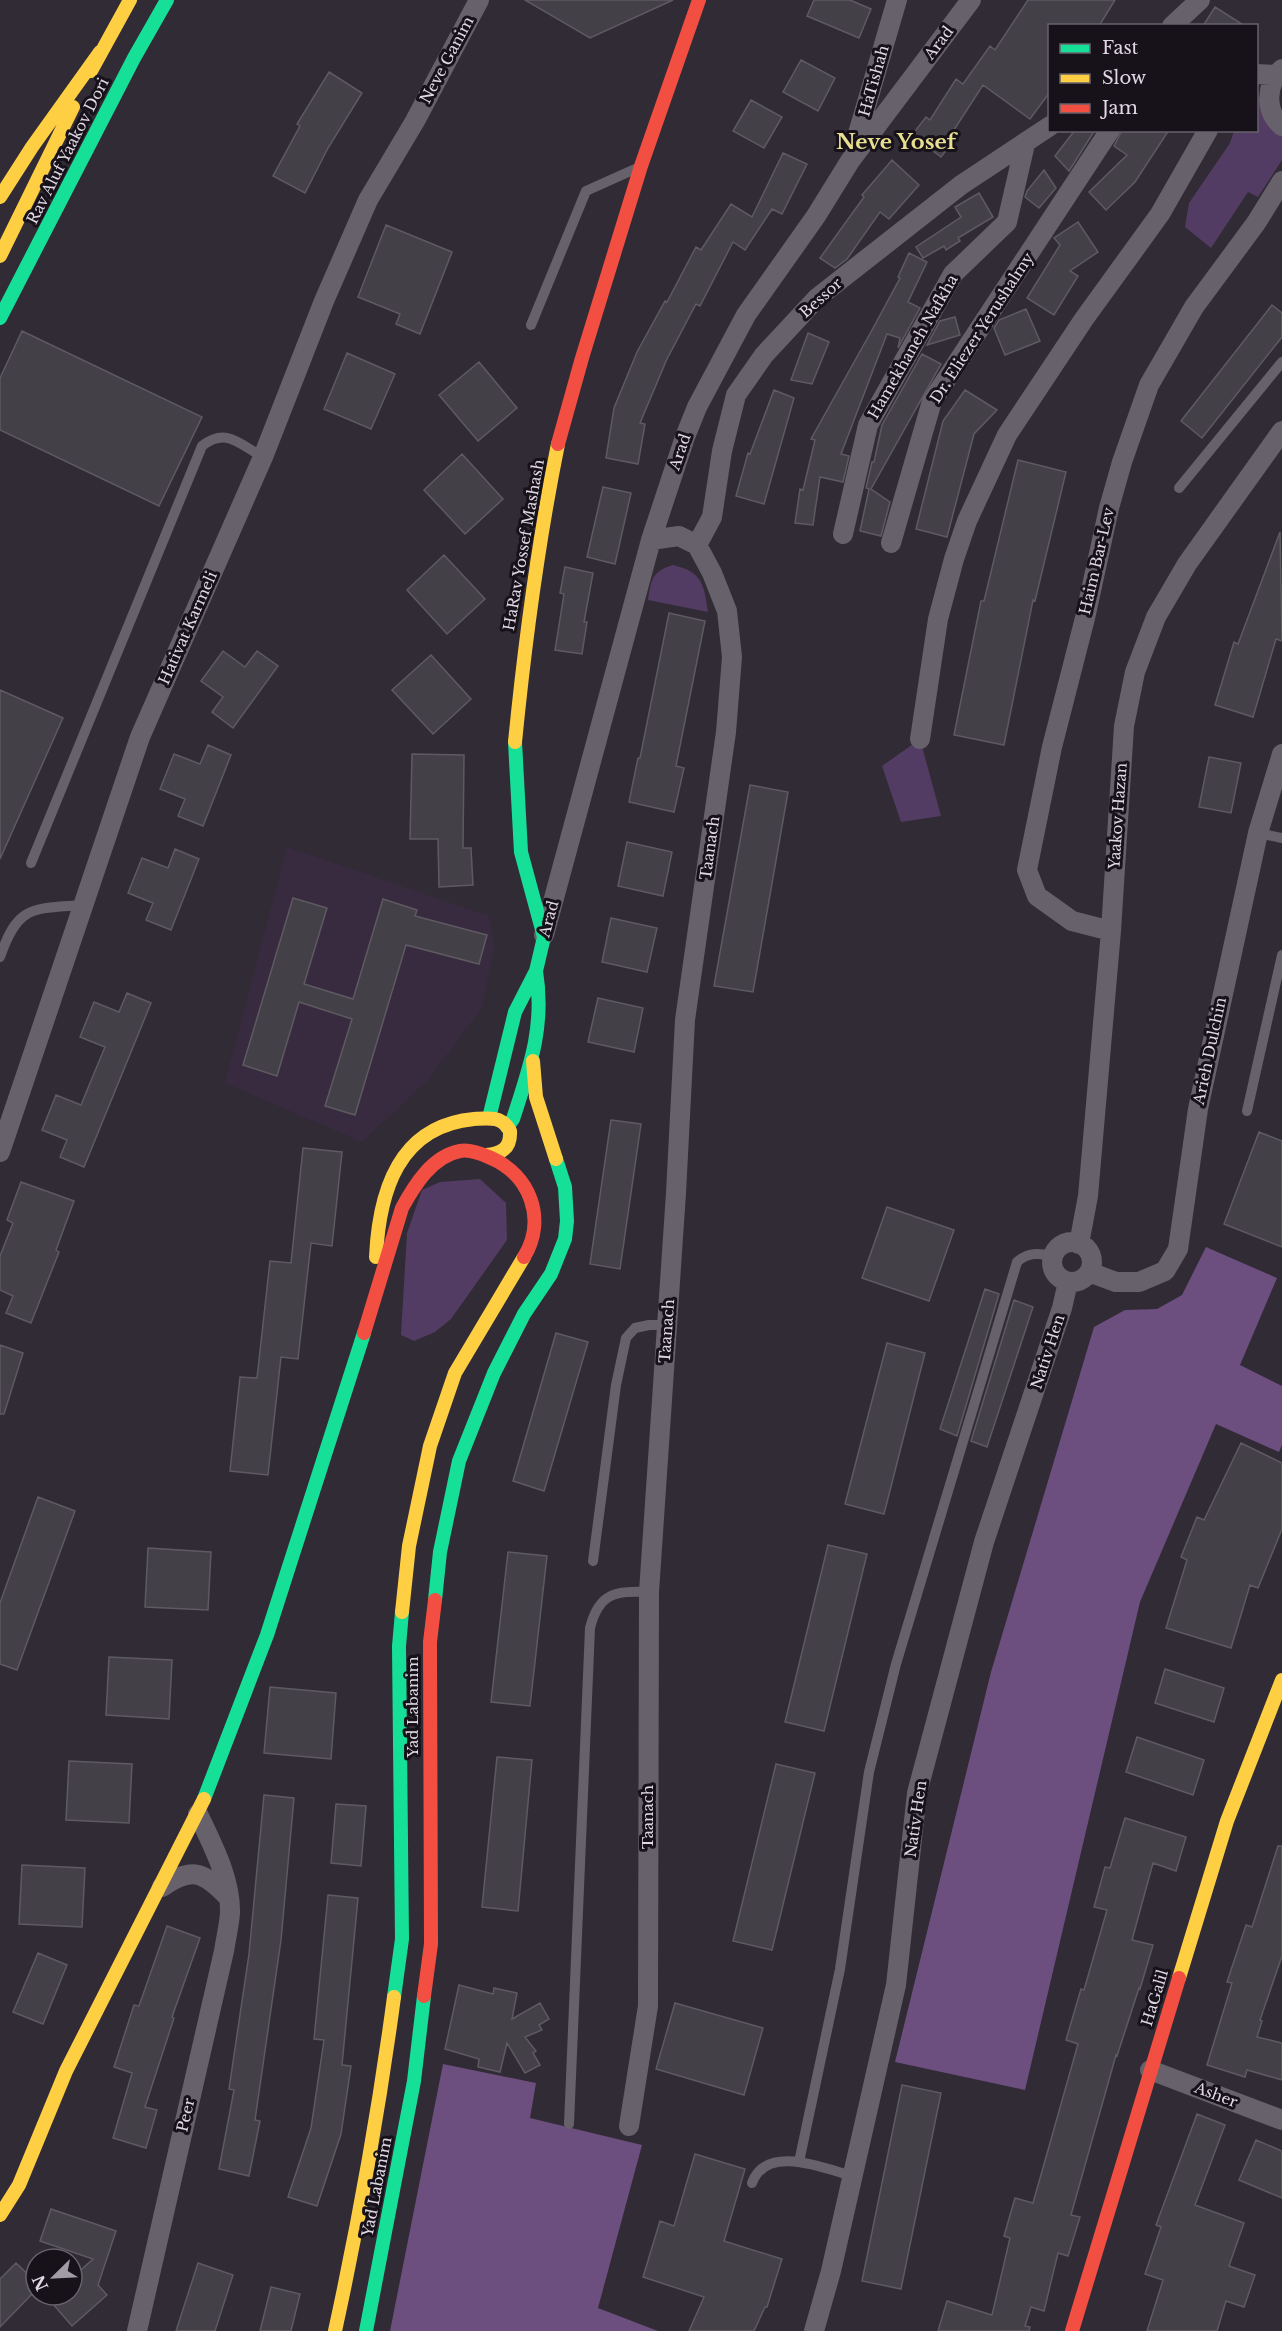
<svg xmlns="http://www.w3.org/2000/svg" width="1282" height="2331" font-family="'Libre Baskerville',serif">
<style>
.built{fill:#382b40}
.green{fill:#533c63}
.forest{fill:#6c4e7f}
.building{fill:#444048;stroke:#5f5a62;stroke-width:1.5}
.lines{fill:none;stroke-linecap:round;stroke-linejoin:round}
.lane{stroke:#67616b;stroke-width:10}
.street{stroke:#67616b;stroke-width:20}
.fast{stroke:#16e098;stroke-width:14}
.slow{stroke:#ffcf43;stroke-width:14}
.jam{stroke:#f24e42;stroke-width:14}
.labels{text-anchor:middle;stroke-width:6;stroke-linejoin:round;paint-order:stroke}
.street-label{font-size:15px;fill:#e0d9e5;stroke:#17121a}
.district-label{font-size:21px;font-weight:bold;fill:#e8de8f;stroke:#17121a}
</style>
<rect width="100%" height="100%" fill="#302b34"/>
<path class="built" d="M287,847l202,69 5,30 -12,62 -55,73 -65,61 -137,-59z"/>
<path class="green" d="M1257,97l12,6 13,23v34l-24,37 -10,-5 -37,56 -26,-21 4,-24 41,-60 4,-12 22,-1z
M673,565c30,7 31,20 35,47l-60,-12c3,-20 4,-29 25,-35z
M920,739l21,77 -40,6 -19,-56z
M480,1179l26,24 1,37 -56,79 -16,13 -21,9 -13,-6 6,-102 15,-43 18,-8z"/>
<path class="forest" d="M1206,1247l71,31 -37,87 42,21v59l-3,7 -63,-28 -76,178 -115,488 -130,-28 96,-390 103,-345 31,-17 32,-1 25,-14z
M443,2064l93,19 -6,35 112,27 -44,163 60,23h-268z"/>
<path class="building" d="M525,0h148l-83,38z
M814,0h36l21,9 -12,29 -52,-22z
M1028,0h87l-16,26h-49v66l-20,27 -47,-34 -33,51 4,4 -13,17 -29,-22 14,-18 4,3 26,-41 7,5 27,-38 5,4z
M1215,7l30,19h-42z
M801,60l34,18 -17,33 -35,-19z
M329,72l33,21 -34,55 -23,45 -32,-17 27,-50 -3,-2z
M751,100l31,17 -18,31 -31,-17z
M1075,130h20l-26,41 -14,-15z
M1122,130h47l-34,52 -29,28 -17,-18 38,-37 -13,-9z
M783,153l24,11 -25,50 -10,-5 -27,41 -12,-8 -33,64 -4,-2 -29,55 -27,64 5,1 -7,40 -32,-6 8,-50 23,-56 28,-51 2,1 29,-55 5,3 30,-46 21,13z
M892,160l27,25 -30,34 -9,-7 -33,47 -12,9 -15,-10 44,-61 -2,-2z
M1044,170l12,18 -17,20 -14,-11 2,-6z
M979,193l14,24 -35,21 2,3 -14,9 -2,-4 -21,12 -7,-11 45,-30 -6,-10z
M1078,222l20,30 -28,19 8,5 -24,39 -27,-17 33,-53 -6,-7z
M386,225l66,27 -32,82 -24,-10 4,-10 -42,-17z
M909,253l18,9 -19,40 12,6 -22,40 2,-10 -13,-4 -46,120 8,2 -6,26 -23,-5 -7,48 -18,-2 5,-34 3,1 12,-50 -4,-1 61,-109 28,-52 -2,-1z
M1272,305l10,8v24l-80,101 -21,-17z
M1026,309l14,32 -35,14 -11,-27 5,-8z
M955,317l5,18 -33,10 13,-24z
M22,331l180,86 -43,89 -159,-76v-52z
M808,333l21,9 -17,42 -21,-4z
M347,353l48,21 -24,55 -47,-20z
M922,354l19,10 -70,125 19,13 -9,34 -21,-5 9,-42 -3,-1 6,-26h2l8,-37z
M479,362l38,46 -39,33 -39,-46z
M774,390l20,8 -30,106 -28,-8 12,-43 2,1z
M965,390l32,20 -23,24 -27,103 -31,-8 27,-108z
M462,454l41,45 -38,35 -41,-44z
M1018,460l48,12 -31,129 -2,-1 -29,145 -50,-10 27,-134h3z
M603,487l28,6 -16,71 -28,-7z
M1280,532l2,109 -6,-2 -23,78 -38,-12 19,-63 4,2z
M444,555l41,44 -38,35 -40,-44z
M565,567l28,6 -9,49h3l-5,32 -27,-4 9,-56 -4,-1z
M669,613l36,8 -29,145 8,2 -10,44 -45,-10 9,-44h2z
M223,651l22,16 12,-16 21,15 -45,62 -21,-16 11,-15 -22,-16z
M431,655l40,44 -38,35 -41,-44z
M0,690l63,28 -63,141z
M208,745l23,10 -28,71 -25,-10 7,-17 -25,-10 14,-35 26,10z
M412,754l52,1 -1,93h8l2,37 -34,2 -1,-48h-28z
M1209,757l32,6 -10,50 -32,-6z
M750,785l38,7 -35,200 -39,-6z
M627,842l45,10 -9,44 -45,-10z
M175,849l24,10 -28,71 -25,-10 7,-17 -25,-10 14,-35 26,10z
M293,898l34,10 -23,76 49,15 30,-100 34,11 -2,6 72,19 -8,29 -73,-19 -51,170 -30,-9 27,-87 -53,-17 -22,74 -34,-11z
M611,918l46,10 -10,44 -45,-10z
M127,993l24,10 -67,164 -24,-10 7,-17 -25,-10 14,-35 25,10 14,-34 10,-24 -25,-10 14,-35 25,10z
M598,998l45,10 -9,44 -46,-10z
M611,1120l30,4 -21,145 -30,-5z
M1259,1132l23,9v106l-58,-23z
M303,1148l39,4 -10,94 -21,-3 -13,116 -17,-2 -13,118 -38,-4 10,-94 17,1 13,-117 21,2z
M21,1182l53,19 -18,49 3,2 -28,71 -25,-10 7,-17 -13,-6v-34l13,-33 -6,-3z
M887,1207l67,23 -25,71 -67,-23z
M985,1289l14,5 -42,142 -17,-7z
M1014,1300l19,7 -46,140 -16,-6z
M556,1333l32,9 -44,149 -31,-10z
M887,1343l38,10 -41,161 -39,-10z
M0,1345l23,8 -19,61h-4z
M1241,1443l41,20v66l-24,59 -8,-3 -19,63 -65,-20 21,-68 -6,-3 16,-40 7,3z
M38,1497l37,14 -58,159 -17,-6v-61z
M828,1545l39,9 -43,177 -39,-9z
M148,1548l63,4 -3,58 -63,-3z
M508,1552l39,4 -17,150 -39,-4z
M109,1657l63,3 -3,59 -63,-4z
M1165,1669l59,19 -10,34 -59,-19z
M270,1687l66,6 -5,66 -67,-6z
M1137,1737l67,23 -11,35 -67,-23z
M497,1757l35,3 -14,151 -36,-4z
M69,1761l63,3 -3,59 -63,-3z
M776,1764l39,9 -43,177 -39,-9z
M264,1795l30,3 -13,142 -26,180 5,1 -11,55 -30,-7 15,-79 -5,-1 20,-135z
M336,1804l30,2 -5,60 -30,-3z
M1125,1818l61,19 -10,34 -23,-8 -21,77 21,5 -13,44 -1,-1 -22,68 -1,-1 -45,160 9,2 -12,39 -10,-3 -14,58 -13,-4 -6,19 5,1 -1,4h-91l9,-30 45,14 18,-77 -6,-2 11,-38 18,5 45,-159 -12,-4 15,-51 3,1 23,-80 -13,-3 11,-40 5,1z
M1278,1846h4v110l-22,64 2,1 -5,16 25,6v37l-35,-10 -2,7 -38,-12 25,-82 -5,-1 19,-57 6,2z
M22,1865l63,3 -3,59 -63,-3z
M328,1895l30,3 -16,167 9,1 -10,68 -24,72 -29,-9 23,-69 13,-88 -10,-1z
M167,1926l33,12 -28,79 2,1 -29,89 12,3 -11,38 -33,-10 19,-65 -18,-6 20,-62 5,1z
M38,1953l29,12 -24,59 -30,-12z
M459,1985l34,9 1,-6 23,5 -5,26 28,-16 9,16 -10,6 3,5 -17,7 11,14 -3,2 7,12 -15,8 -18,-30 -7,29 -22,-5 1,-8 -34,-10z
M675,2003l88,25 -19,67 -88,-26z
M902,2085l39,8 -40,196 -39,-8z
M1197,2114l28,11 -30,80 49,18 -15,43 26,9 -11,32 -18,-6 -9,30h-70l16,-51 -18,-6 16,-47 -5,-2z
M1256,2140l26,11v47l-43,-18z
M695,2154l50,15 -21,72 58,18 -15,48h-2l-11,24h-65l15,-34 -61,-20 17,-56 14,5z
M51,2209l65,22 -18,54 9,10 -35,31 -27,-31h27v-17l21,-19 -53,-18z
M16,2263l20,19v8l-36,37v-48z
M198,2263l35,12 -18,56h-39z
M271,2287l29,7 -9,37h-31z"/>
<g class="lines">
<path class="lane" d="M531,325l55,-134 49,-22
M1179,488l103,-126
M1258,833l24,5
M31,863l171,-417c24,-19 37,-2 61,11
M0,957c18,-53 33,-48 83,-52
M1247,1111l35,-156
M593,1561l23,-176 10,-47 9,-10 14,-3h18
M569,2124l21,-496c9,-36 26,-37 59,-36
M799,2162l41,-193 29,-197 27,-108 121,-402c11,-10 22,-9 36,-6
M752,2183c14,-39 71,-15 100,-7"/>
<path class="street" d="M1172,26l28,-26
M1282,69c-16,15 -18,42 0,57
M1256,74l20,1
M854,147l43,-147
M843,534l25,-109 85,-151 54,-52 18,-78
M651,540l28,-4 18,9
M891,543l41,-142 178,-271
M697,545l15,-28 10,-66 14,-56 28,-40 53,-57 144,-113 89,-59
M920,739l18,-120 16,-60 13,-38 40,-86 77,-116 76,-105 48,-84
M1111,931l-39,-10 -35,-25 -10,-26 25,-123 33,-129 24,-110 13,-46 27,-77 45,-78 62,-84 26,-42
M544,935l107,-395 34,-103 12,-30 49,-92 70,-99 34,-55 121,-161
M0,1152l140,-415 123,-280 61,-156 44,-101 47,-79 64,-121
M1052 1262a20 20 0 1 1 40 0a20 20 0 1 1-40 0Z
M1079,1244l9,-48 23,-265 13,-205 11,-54 21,-55 31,-53 95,-133
M1089,1272l27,10h23l26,-11 13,-22 20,-140 60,-276 24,-79
M162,1887c30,-21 42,-15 66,10
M1150,2070l132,50
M629,2126l19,-120 1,-414 27,-399 9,-173 41,-288 6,-75 -5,-46 -15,-38 -15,-28
M137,2331l87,-380c2,-13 5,-25 6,-38 1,-34 -18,-69 -32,-99
M814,2331l17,-60 65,-286 21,-192 67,-251 78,-234 6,-26"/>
<path class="fast" d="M0,318l134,-260 33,-58
M489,1118l26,-106 21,-41 8,-34 -23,-85 -6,-110
M507,1127l6,-8c17,-52 32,-93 23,-148
M435,1600l5,-48 19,-91 35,-88 30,-59 27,-40 14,-35 2,-18 -2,-34 -9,-28
M204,1799l63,-164 97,-302
M394,1997l8,-58 -3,-293 3,-34
M366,2331l48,-250 10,-85"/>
<path class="slow" d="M91,71l39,-71
M0,197l32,-50 68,-95
M0,256l73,-149
M515,742c10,-101 23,-199 43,-298
M533,1061l3,36 20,62
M376,1257c3,-65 22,-131 98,-138 15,-1 28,-3 36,12 1,17 -8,23 -24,24
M402,1612l7,-66 21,-100 25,-73 69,-116
M1179,1978l48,-157 55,-141
M0,2215l19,-30 47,-114 138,-272
M335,2331c24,-110 44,-222 59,-334"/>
<path class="jam" d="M558,444l24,-86 59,-192 58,-166
M364,1333l38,-125c12,-22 30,-52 58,-57 10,-2 22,3 31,7 39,17 56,61 33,99
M424,1996l7,-52 -1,-302 5,-42
M1072,2331l107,-353"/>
</g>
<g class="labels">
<g class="street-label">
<text transform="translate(939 43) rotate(-53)" y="5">Arad</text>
<text transform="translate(447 60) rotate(-62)" y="5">Neve Ganim</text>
<text transform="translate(874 81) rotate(-74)" y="5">HaTishah</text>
<text transform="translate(68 151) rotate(-63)" y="5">Rav Aluf Yaakov Dori</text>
<text transform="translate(821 298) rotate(-42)" y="5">Bessor</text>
<text transform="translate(982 328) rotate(-57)" y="5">Dr. Eliezer Yerushalmy</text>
<text transform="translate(913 347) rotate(-60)" y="5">Hamekhaneh Nafkha</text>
<text transform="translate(680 452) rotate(-71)" y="5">Arad</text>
<text transform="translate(524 545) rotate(-80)" y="5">HaRav Yossef Mashash</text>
<text transform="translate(1097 561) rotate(-77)" y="5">Haim Bar-Lev</text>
<text transform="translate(188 628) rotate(-66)" y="5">Hativat Karmeli</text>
<text transform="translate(1118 816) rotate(-86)" y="5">Yaakov Hazan</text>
<text transform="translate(710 848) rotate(-82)" y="5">Taanach</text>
<text transform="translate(549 919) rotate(-75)" y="5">Arad</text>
<text transform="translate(1210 1051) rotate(-78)" y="5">Arieh Dulchin</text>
<text transform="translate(667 1331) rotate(-86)" y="5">Taanach</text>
<text transform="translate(1048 1352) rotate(-72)" y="5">Nativ Hen</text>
<text transform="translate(413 1707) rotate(-90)" y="5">Yad Labanim</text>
<text transform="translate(648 1817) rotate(-90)" y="5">Taanach</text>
<text transform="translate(916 1819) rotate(-82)" y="5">Nativ Hen</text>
<text transform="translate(1155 1998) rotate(-73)" y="5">HaGalil</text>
<text transform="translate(1216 2095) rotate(21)" y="5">Asher</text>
<text transform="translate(186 2115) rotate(-77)" y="5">Peer</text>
<text transform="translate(377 2187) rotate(-79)" y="5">Yad Labanim</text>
</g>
<g class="district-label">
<text x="896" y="149">Neve Yosef</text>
</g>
</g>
<rect x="1048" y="24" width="210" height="108" fill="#17121a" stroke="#67626b" stroke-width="1.5"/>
<rect x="1060" y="44" width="30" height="9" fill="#16e098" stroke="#67626b" stroke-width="1.5"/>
<text x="1102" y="54" font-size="18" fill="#e0d9e5">Fast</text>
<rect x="1060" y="74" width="30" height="9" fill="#ffcf43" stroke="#67626b" stroke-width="1.5"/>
<text x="1102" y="84" font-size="18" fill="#e0d9e5">Slow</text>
<rect x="1060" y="104" width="30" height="9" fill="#f24e42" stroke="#67626b" stroke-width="1.5"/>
<text x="1102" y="114" font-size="18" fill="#e0d9e5">Jam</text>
<g transform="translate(54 2277) rotate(246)"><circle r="28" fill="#17121a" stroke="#67626b" stroke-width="1.5"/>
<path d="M0-4.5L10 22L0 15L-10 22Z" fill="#a29ca7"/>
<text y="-9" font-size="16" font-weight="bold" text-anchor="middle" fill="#e0d9e5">N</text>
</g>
</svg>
